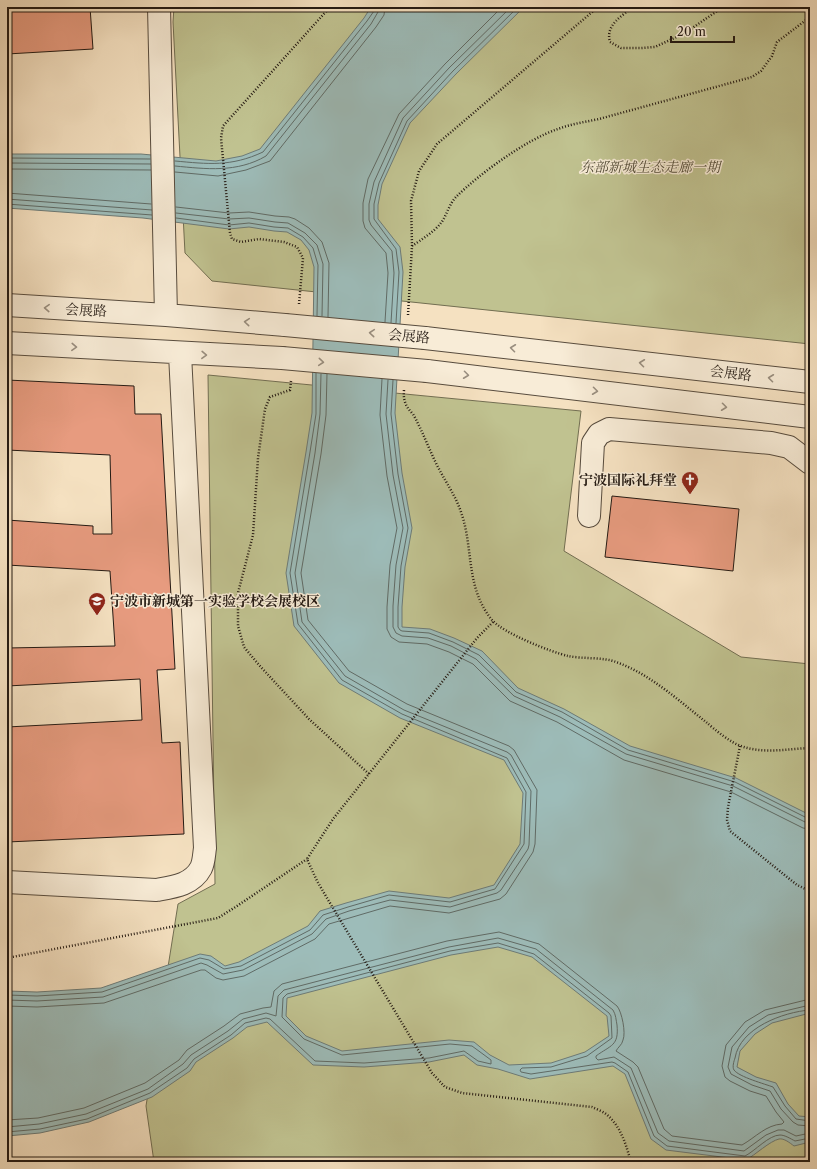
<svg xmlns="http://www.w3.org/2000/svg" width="817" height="1169" font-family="'Libre Caslon Text','Noto Serif SC',serif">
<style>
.green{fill:#c0c290;stroke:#726e52}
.water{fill:#9dbcb9;stroke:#6d7b77;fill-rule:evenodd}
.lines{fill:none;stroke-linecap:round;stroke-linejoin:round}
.shore{stroke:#606b66;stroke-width:1}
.building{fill:#e79b7f;stroke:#241a13}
.minor-casing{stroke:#584c3e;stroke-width:24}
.path{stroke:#241a13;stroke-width:2.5;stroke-dasharray:1 2;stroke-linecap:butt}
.minor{stroke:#f8ecd7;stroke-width:22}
.minor-bridge-casing{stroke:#584c3e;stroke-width:24;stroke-linecap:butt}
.minor-bridge{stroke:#f8ecd7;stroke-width:22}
.oneway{stroke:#998e7f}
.labels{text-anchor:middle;stroke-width:3;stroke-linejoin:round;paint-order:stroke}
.park-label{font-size:14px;font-style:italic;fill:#534c38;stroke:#f8ecd7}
.street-label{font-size:14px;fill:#241a13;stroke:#f8ecd7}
.poi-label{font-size:14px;font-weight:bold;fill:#241a13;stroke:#f8ecd7;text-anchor:end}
</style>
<rect width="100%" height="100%" fill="#f5e1c1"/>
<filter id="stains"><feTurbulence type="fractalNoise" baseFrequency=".005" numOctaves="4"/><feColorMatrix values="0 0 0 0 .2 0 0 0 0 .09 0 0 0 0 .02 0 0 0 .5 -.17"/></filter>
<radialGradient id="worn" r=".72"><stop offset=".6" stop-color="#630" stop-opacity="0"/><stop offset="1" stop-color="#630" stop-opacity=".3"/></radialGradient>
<path class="green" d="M174,7h636v337l-598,-63 -27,-28 -12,-231z
M208,375l373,36 -17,140 177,106 69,7v498h-656l-8,-56 32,-202 37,-20z"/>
<path class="water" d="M371,7h153l-68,67 -46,49 -28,61 -4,21v14l22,28 3,25 -8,141 7,60 10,55 -7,39 -3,40v20l28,2 24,9 28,13 36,37 46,21 66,37 106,32 74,37v198l-38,10 -17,11 -15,17 -3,16 19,10 20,6 12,21 11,12 11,1v25l-16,4c-4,-3 -10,-8 -15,-7 -9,2 -24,16 -33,21l-80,-10 -15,-11 -26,-65 -12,-8 -83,13 -32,-10 -21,-4 -13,-10 -35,7 -65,5 -51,-2 -46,-43 -20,5 -14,11 -37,24 -6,9 -38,26 -63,25 -49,11 -33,3v-145l30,1 64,-4 99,-34 11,2 14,10 14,-4 69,-36 12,-15 26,-8 43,-12 60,7 45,-13 26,-41 3,-51 -19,-33 -104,-42 -61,-35 -45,-57 -8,-53 20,-121 6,-39 2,-146 -5,-17 -8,-10 -14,-8 -13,-1 -25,-4 -20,2 -86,-11 -136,-10v-54h134l75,7 26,-5 18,-7 104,-131zM498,947l34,10 75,59 2,20 -24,16 -34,11 -42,2 -19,-10 -16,-13 -25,-2 -107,11 -36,-15 -20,-20 1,-18 164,-43z"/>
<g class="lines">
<path class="shore" d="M7,158l143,1
M175,161c33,3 56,6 88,-9l104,-131 7,-10v-4
M7,163l144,1
M175,166c31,3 62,7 91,-10l105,-132 7,-12 1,-5
M7,169l144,1
M175,172l43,4 28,-6 24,-9 106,-134 8,-12 1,-8
M7,193l144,11
M7,199l145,11
M7,204l145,11
M176,207l53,6 20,-1 26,4 14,1 6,2 14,9 13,14 7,21 -1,54
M176,213l53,6 20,-1 26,4 13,1 17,10 12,12 6,19 -1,52
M176,218l53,7 20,-2 25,4 14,1 15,9 10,11 5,17 -1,51
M385,322l3,-49 -2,-20 -21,-25 -2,-7v-18l5,-24 31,-65 46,-50 57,-57
M391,323l3,-50 -2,-22 -21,-26 -2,-5v-16l5,-22 29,-64 46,-50 62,-61
M396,323l3,-51 -3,-23 -22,-30v-15l5,-21 28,-62 46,-50 65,-64
M382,379l-2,36 7,61 10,52 -7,37 -3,42v22l4,8 8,5 28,2 22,8 24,12 37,37 47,21 67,38 107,32 72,36 7,1
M388,380l-2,34 7,61 10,53 -7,37 -3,41v21l3,6 6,3 26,2 23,8 25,13 38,37 46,21 66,37 107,32 72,36 5,1
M393,380l-2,34 7,60 10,54 -7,38 -3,41v20l2,3 2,1 27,2 24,9 26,13 37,37 46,20 66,38 107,32 72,36h3
M7,995l30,1 65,-4 98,-34 9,2 15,9 17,-3 69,-36 13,-15 25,-8 41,-12 61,7 45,-13 29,-45 2,-52 -19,-34 -105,-44 -60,-34 -44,-56 -8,-51 20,-121 6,-38v-41
M7,1000l30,1 66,-4 98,-34 6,2 16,9 20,-4 69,-36 14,-15 23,-8 41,-11 60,7 47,-14 4,-3 27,-41 1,-4 2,-54 -20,-36 -4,-3 -103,-42 -59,-34 -43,-54 -7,-49 20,-120 5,-39 1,-40
M810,1005l-42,10 -19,12 -17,20 -4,20 3,7 21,11 18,6 11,18 12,13 5,3 12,1
M7,1006l30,1 67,-4 97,-33h4l11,8 7,2 21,-4 71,-37 14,-15 61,-18 59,7 51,-14 6,-5 27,-42 2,-8 2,-54 -23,-40 -5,-4 -102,-42 -58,-33 -41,-51 -7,-47 20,-119 5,-39 1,-41
M810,1010c-27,2 -70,18 -75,48 -1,3 -3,9 -1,12 5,7 31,14 39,17l12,19 11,13 14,2
M7,1120l31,-2 46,-10 61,-25 34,-23 8,-10 37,-24 16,-12 23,-6 8,-1 3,-16 8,-7 165,-43 52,-9 40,12 78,62c5,6 9,27 6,34 -1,5 -5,7 -7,11l17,11 5,5 26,62 8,7 70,9c14,-8 24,-20 40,-21l2,-2 -8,-10 -10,-16 -16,-5 -20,-10 -5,-4 -3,-11 4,-21 19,-23 20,-12 45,-11
M7,1127l32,-3 47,-10 62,-25 35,-25 8,-9 37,-24 15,-12 23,-6 10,3 2,-20 6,-6 165,-43 49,-9 38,11 77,61c3,5 3,10 4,15 2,21 -6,20 -21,31v2l2,2 16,-3 17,11 27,65 11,8 75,10 22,-16 12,-5h6l12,6 14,-3
M7,1132l33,-3 47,-10 63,-26 37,-25 7,-9 37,-24 14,-12 21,-5 4,1 45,42 49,2 65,-5 35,-7 14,10 13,3v-4l-19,-14 -22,-2 -108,11 -38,-16 -22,-22 1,-19 4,-4 163,-43 48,-8 36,11 75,59 2,3 1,22 -25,18 -36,11 -29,1 -2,2 1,2 10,2 81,-12 3,1 13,9 26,64 13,10 78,10c10,-5 24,-21 35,-21 5,0 11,4 15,6l15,-3"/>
</g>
<path class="building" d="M7,7h83l3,42 -86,5z
M7,380l127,6 1,28h26l14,255 -18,1 5,73 18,-1 4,92 -177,8v-115l135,-7 -2,-41 -133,7v-38l108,-2 -5,-75 -103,-6v-45l86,6v8h19l-2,-79 -103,-5z
M612,496l127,13 -6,62 -128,-14z"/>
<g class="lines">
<defs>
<path id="minor" d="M159,7l7,308
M7,305l159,10 119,10
M425,338l385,44
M7,343l275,15
M427,371l383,46
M589,516l4,-73 6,-9 10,-5 162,14 18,4 21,16
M7,882l149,8c17,-3 36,-5 45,-22 3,-6 3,-14 4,-20l-25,-494"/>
</defs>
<use href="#minor" class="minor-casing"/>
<path class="path" d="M633,7c-11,9 -28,18 -23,35l11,6h20l14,-1 30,-14 38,-26
M412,246c9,-6 23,-15 29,-23 6,-8 8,-19 15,-26 23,-23 71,-58 102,-68 13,-5 27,-7 41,-10l153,-42 9,-6 11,-15 5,-14 33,-25
M299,304l4,-46 -6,-11 -13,-5 -25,-3 -18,3 -9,-3 -2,-6 -9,-95 2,-12 107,-119
M408,315l4,-69 -1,-45 8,-30 18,-27 161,-137
M291,381l-1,9 -20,7 -5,12 -7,49 -5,77 -15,58v33l6,21 15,18 50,54 60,55
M404,390c-1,11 2,17 9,24 9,16 15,33 23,49 8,17 19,31 25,49 13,37 4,75 31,108 11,13 59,32 76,36 14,3 36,1 48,6 34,12 62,38 90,60 8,7 25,21 35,24 21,8 47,3 69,2
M493,622l-16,16 -144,181 -26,40 10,22 10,17 105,175 13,14 17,6 130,14c4,2 10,4 14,7 15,12 20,31 25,48
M740,746l-12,61 -1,13 3,11 67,54 13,6
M7,958l211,-40 19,-12 70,-47"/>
<use href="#minor" class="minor"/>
<defs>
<path id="minor-bridge" d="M285,325l140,13
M282,358l145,13"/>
</defs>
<use href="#minor-bridge" class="minor-bridge-casing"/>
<use href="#minor-bridge" class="minor-bridge"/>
</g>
<defs><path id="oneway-chevron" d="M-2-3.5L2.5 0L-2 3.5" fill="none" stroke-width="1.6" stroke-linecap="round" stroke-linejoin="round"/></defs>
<g class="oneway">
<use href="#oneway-chevron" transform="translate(47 308) rotate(-177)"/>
<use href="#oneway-chevron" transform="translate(247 322) rotate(-175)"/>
<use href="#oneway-chevron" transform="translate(372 333) rotate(-175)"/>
<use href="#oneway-chevron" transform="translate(74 347) rotate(3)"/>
<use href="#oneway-chevron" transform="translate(513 348) rotate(-173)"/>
<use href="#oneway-chevron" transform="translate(204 355) rotate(2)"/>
<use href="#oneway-chevron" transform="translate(321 362) rotate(5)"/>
<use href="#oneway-chevron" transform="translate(642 363) rotate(-173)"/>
<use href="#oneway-chevron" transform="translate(466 375) rotate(7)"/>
<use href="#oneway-chevron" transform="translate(771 378) rotate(-173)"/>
<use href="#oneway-chevron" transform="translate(595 391) rotate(7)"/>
<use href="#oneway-chevron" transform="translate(724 407) rotate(7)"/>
</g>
<defs>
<symbol id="church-pin" viewBox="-11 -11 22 30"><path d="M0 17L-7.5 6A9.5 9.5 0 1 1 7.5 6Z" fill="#8f2418" stroke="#f8ecd7"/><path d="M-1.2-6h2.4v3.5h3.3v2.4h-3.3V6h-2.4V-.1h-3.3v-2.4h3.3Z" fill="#fff"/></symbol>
<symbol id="school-pin" viewBox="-11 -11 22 30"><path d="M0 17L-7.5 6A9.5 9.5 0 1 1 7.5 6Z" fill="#8f2418" stroke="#f8ecd7"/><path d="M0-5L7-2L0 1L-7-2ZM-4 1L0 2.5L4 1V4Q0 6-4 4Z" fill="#fff"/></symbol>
</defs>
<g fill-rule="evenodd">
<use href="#church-pin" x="680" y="470" width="20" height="27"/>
<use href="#school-pin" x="87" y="591" width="20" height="27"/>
</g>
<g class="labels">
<g class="park-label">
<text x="650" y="172">东部新城生态走廊一期</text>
</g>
<g class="street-label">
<text transform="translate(86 310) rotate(3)" y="5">会展路</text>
<text transform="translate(409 336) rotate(5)" y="5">会展路</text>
<text transform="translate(731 373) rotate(7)" y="5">会展路</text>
</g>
<g class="poi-label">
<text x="677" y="485">宁波国际礼拜堂</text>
<text x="110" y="606" text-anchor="start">宁波市新城第一实验学校会展校区</text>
</g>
</g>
<rect width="817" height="1169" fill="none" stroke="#f5e1c1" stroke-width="24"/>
<rect x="8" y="8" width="801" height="1153" fill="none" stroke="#241a13" stroke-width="2"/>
<rect x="12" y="12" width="793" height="1145" fill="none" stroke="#241a13"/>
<path d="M671 36v6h63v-6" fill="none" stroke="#241a13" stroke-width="2"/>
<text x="677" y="36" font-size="12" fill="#241a13" stroke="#f8ecd7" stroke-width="3" paint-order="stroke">20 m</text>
<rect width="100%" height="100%" filter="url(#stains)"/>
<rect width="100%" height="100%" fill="url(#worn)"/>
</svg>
